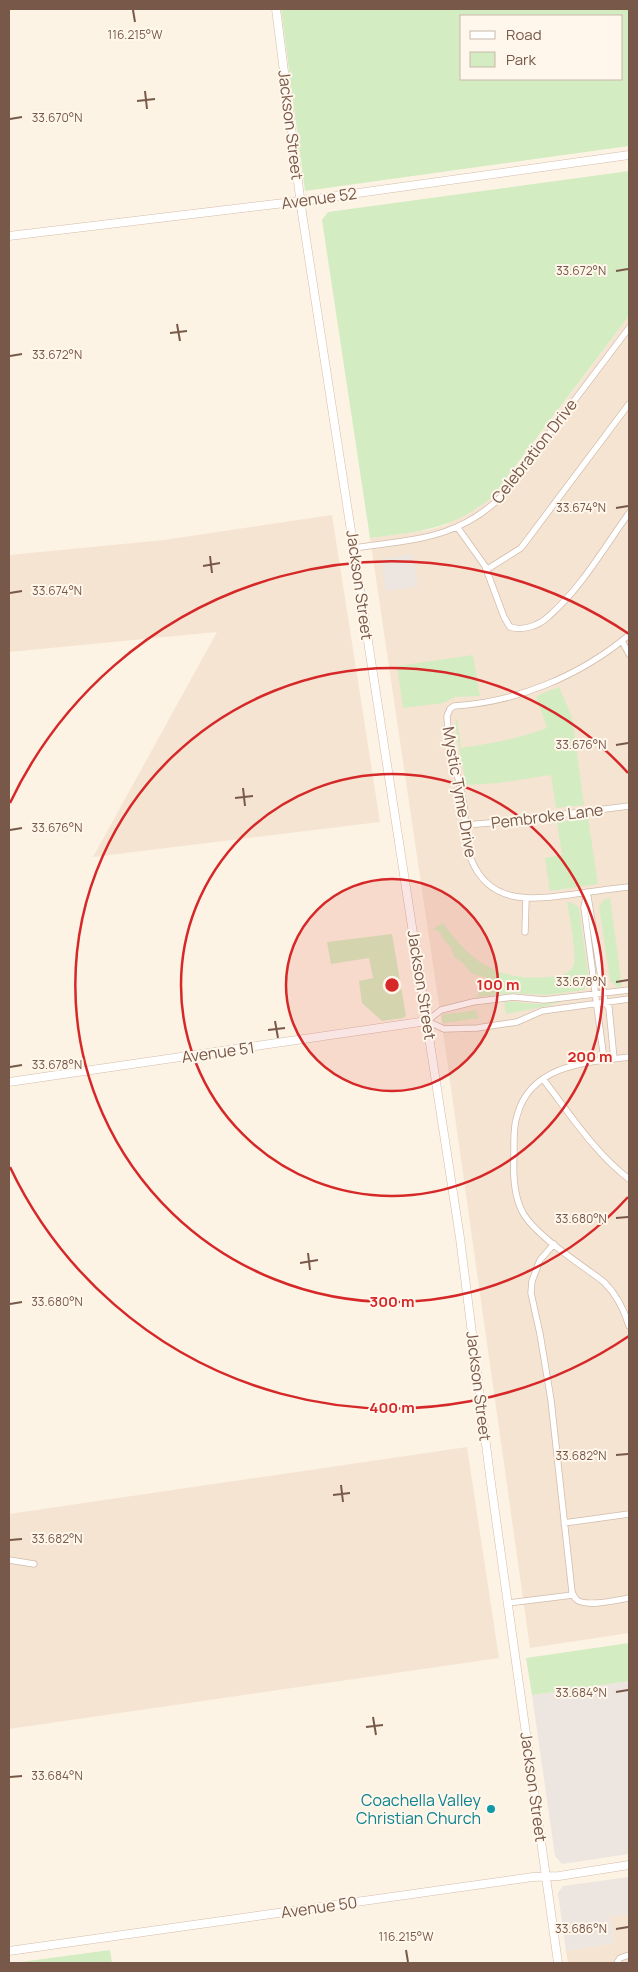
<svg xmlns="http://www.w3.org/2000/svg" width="638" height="1972" font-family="Manrope,sans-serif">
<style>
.residential{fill:#f5e4d2}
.industrial{fill:#ede5df}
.green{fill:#d4ecc2;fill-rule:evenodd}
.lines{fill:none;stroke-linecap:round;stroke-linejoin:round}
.street-casing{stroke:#d2bcac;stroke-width:7}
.secondary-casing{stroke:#d5bcaa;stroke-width:9}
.street{stroke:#fff;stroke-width:5.5}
.secondary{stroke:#fff;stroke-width:8}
.ticks{fill:none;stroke:#785848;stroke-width:2}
.ring{fill:none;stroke:#d62828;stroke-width:2.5}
.culture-dot{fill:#0f9aa8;stroke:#fff7ec;stroke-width:2}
.labels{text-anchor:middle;stroke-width:4;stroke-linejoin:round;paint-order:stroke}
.street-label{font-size:16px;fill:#785848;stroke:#fff7ec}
.culture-label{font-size:16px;fill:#0d838f;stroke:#fff7ec;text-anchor:end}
.ticks-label{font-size:12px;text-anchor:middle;fill:#785848;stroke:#fff7ec;stroke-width:4;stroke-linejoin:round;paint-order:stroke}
.centre{fill:#d62828;stroke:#fff7ec;stroke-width:2.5}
.ring-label{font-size:15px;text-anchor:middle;font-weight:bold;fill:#d62828;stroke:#fff7ec;stroke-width:4;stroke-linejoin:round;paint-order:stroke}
</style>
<rect width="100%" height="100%" fill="#fdf3e4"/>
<path class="residential" d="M629,316v1317l-99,15 -85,-602 -75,-508 58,-8 18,-5 57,-41z
M332,515l48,307 -287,35 124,-225 -208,20v-97l155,-15z
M467,1447l32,211 -490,71v-215z
M629,1914v49h-61l-2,-12 48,-8 -4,-26z"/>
<path class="industrial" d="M413,554l5,33 -32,4 -5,-32z
M629,1681v173l-67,10 -7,-8 -23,-161z
M629,1877v37l-19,3 4,26 -48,8 -8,-58 5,-7z"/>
<path class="green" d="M281,9h348v137l-324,45zM462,16h160v63h-160z
M629,171v145l-137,181c-42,34 -72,34 -122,41l-48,-318 6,-8z
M473,655l7,41 -25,1 -12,6 -40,5 -6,-42z
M559,687l13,30 12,88 -28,3 -5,-33 -53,8 -32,2 -11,-59 2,-8 4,30c30,-4 59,-10 86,-20l-11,-32z
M588,818l10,66 -48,7 -5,-33 17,-3 -5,-33z
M610,898l12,88 -5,1 -7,-6 -11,-75 6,-7z
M567,902h4l8,6 10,73 -5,9 -38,5 -33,-2 -37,4 5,-7 7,2 5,-2 1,-6 -7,-6 -16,-5 -9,-11 -8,-5 -3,-10 -8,-8 -3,-7 -7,-3 10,-6c29,40 55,58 106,54 9,-1 19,-2 24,-10 5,-9 -4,-53 -6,-65z
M392,934l14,82 -3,2 -21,3 -20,-18 -3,-22 14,-3 -4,-20 -38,6 -4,-22z
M504,1001l35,3 24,-3 -16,5 -41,8z
M478,1010l-2,2 3,6 -36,5 -1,-2v-6z
M629,1643v38l-97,14 -6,-37z
M110,1950l2,13h-99z"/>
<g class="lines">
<defs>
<path id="street" d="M458,528l27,38 19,51 6,10c13,4 29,-1 39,-11 32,-28 55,-68 80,-103
M354,548c59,-9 104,-8 149,-53l126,-167
M486,570l35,-22 108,-144
M629,635c-49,41 -112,67 -175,71l-4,3 -3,7c1,29 12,61 17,90 2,18 0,36 7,53 18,45 58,41 97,36 21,-3 41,-6 61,-8
M622,641l7,13
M465,825l37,-3 127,-16
M587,892l-3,15 20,153
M588,897l17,105 4,6 5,51
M525,932l1,-33
M629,990l-85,10 -31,-3 -40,5 -32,8 -14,11 17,8 33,-1 40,-6 25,-11 87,-12
M629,1057c-43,5 -99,8 -112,59 -4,12 -3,25 -3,38 -1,18 0,43 9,59 13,23 59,52 81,69 13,13 20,27 25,44
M543,1079c27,35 51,73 86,100
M554,1244l-14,16 -8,21 -1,12 9,41 11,66 21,192c1,2 2,5 4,7 8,9 42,1 53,-1
M564,1523l65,-9
M9,1560l25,4
M508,1603l65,-8
M617,1963l3,-5 9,-3"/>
<path id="secondary" d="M276,9l26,204 158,1025 30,238 68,487
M9,236l292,-35 328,-46
M9,1082l418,-61
M9,1951l524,-74 26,-1 70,-11"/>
</defs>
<use href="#street" class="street-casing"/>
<use href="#secondary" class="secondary-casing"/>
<use href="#street" class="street"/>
<use href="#secondary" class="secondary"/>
</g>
<path class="ticks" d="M133,10l2,12M145,91l2,18M137,101l18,-2M10,119l12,-2M616,271l12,-2M177,324l3,17M170,333l17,-2M10,356l12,-2M616,508l12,-2M210,556l2,17M203,566l17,-3M10,593l12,-2M616,745l12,-2M243,788l2,18M235,798l18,-2M10,830l12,-2M616,982l12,-2M275,1021l3,17M268,1030l17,-2M10,1067l12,-2M616,1218l12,-1M308,1253l2,17M300,1263l18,-3M10,1304l12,-2M616,1455l12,-1M341,1485l2,17M333,1495l17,-2M10,1540l12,-1M616,1692l12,-2M373,1717l3,18M366,1727l17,-2M10,1777l12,-1M616,1929l12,-2M406,1950l2,12"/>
<circle cx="392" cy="985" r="106" fill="#d62828" fill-opacity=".12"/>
<g class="ring">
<circle cx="392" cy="985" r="106"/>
<circle cx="392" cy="985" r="211"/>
<path d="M628 1197A317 317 0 1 1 628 773"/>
<path d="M629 1336A423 423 0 0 1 10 1167M10 803A423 423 0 0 1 629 634"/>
</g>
<circle class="culture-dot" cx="491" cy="1809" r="5"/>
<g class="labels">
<g class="street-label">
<text transform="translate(291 125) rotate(83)" y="6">Jackson Street</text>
<text transform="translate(319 198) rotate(-8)" y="6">Avenue 52</text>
<text transform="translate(534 451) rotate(-52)" y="6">Celebration Drive</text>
<text transform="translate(360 585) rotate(82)" y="6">Jackson Street</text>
<text transform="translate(460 792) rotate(80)" y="6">Mystic Tyme Drive</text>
<text transform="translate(547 816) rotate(-7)" y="6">Pembroke Lane</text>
<text transform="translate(422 985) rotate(81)" y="6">Jackson Street</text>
<text transform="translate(218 1052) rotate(-8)" y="6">Avenue 51</text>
<text transform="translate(479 1386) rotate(83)" y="6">Jackson Street</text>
<text transform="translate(534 1787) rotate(82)" y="6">Jackson Street</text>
<text transform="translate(319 1907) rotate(-8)" y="6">Avenue 50</text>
</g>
<g class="culture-label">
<text x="481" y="1806">Coachella Valley<tspan x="481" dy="18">Christian Church</tspan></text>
</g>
</g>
<g class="ticks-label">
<text x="135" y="39">116.215°W</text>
<text x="57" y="122">33.670°N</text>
<text x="581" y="275">33.672°N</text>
<text x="57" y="359">33.672°N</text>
<text x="581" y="512">33.674°N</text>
<text x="57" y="595">33.674°N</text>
<text x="581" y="749">33.676°N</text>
<text x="57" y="832">33.676°N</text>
<text x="581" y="986">33.678°N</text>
<text x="57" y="1069">33.678°N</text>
<text x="581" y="1223">33.680°N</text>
<text x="57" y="1306">33.680°N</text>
<text x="581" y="1460">33.682°N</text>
<text x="57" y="1543">33.682°N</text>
<text x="581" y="1697">33.684°N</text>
<text x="57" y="1780">33.684°N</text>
<text x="581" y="1933">33.686°N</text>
<text x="406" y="1941">116.215°W</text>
</g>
<circle cx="392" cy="985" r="8" class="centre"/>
<g class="ring-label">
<text x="498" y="990">100 m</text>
<text x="590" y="1062">200 m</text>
<text x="392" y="1307">300 m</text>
<text x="392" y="1413">400 m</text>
</g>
<rect width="638" height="1972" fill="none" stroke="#785848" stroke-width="20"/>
<rect x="460" y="15" width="162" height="65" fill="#fff7ec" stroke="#c9b7aa"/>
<rect x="470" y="31" width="25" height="8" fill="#ffffff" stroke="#c9b7aa"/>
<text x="506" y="40" font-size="15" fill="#785848">Road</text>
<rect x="470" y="52" width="25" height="15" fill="#d4ecc2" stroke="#c9b7aa"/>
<text x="506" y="65" font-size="15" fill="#785848">Park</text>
</svg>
